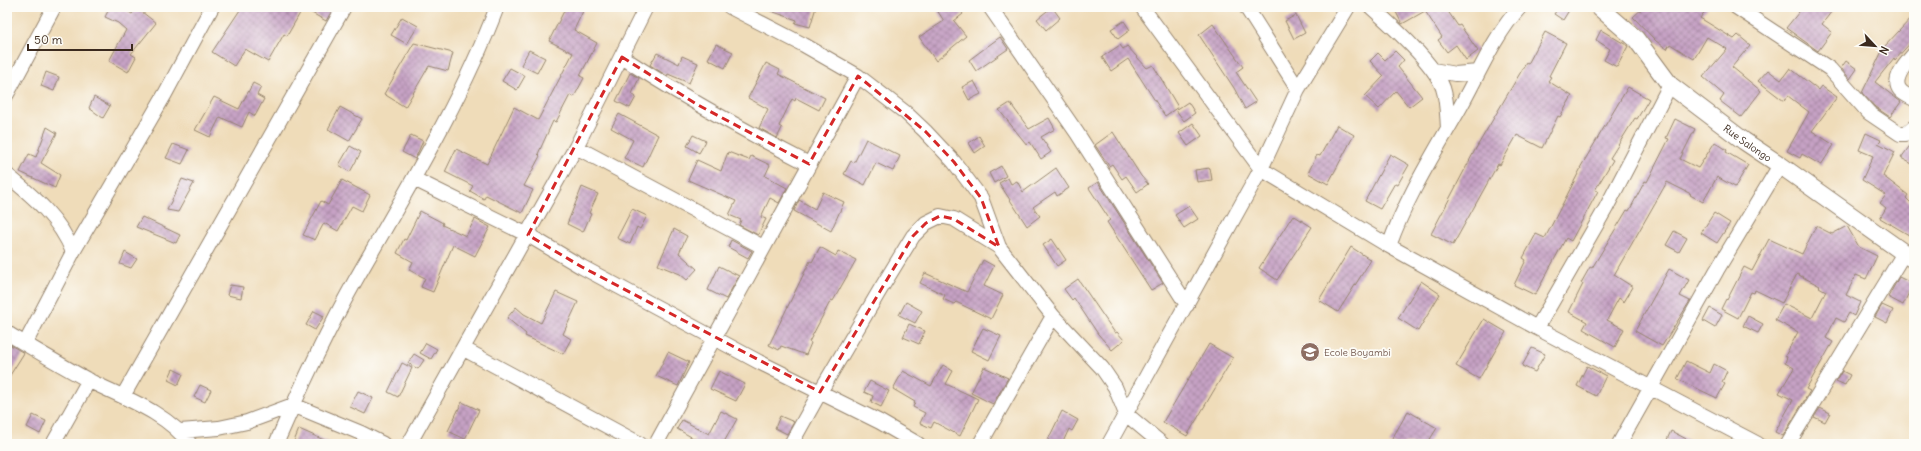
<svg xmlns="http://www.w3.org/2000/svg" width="1921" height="451" font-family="Delius,sans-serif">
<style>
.building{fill:url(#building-cross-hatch)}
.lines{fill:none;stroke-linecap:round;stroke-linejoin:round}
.minor-casing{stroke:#95836c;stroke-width:16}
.tertiary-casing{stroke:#95836c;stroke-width:19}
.minor{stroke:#fff;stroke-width:14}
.tertiary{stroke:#fff;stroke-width:17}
.marked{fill:none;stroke:#d62828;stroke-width:3;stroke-dasharray:8 5;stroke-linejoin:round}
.labels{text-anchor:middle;stroke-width:3.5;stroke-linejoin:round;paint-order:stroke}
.street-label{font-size:10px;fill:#3b2a1e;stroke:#fdfcf7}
.education-label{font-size:10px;fill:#785e54;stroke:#fdfcf7;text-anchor:start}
</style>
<defs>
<pattern id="building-cross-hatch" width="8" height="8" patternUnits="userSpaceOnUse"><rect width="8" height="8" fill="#c6a2c5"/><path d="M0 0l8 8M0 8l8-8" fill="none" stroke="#a2849f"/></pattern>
</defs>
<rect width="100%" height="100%" fill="#fdfcf7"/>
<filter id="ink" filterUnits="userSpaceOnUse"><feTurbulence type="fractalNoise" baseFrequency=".025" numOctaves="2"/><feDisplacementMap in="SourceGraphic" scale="8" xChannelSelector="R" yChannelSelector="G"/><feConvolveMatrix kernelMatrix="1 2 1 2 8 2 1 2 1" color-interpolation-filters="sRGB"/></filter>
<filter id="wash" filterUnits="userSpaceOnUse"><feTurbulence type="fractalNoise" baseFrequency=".012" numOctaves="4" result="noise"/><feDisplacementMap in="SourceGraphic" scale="16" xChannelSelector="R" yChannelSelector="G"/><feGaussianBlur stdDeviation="0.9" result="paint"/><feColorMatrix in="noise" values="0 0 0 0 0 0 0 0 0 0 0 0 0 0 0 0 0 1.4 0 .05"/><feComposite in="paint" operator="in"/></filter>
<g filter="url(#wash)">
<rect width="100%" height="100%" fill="#efdcb9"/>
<g id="blocks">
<path class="building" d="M110,7h11l11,7 5,-6 19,15 -25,31 5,3 -8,15 -19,-11 17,-31 -8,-7 -13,-6z
M242,7h92l-8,14 -23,-13 -16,28 -3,-2 -16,28 -23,-13 -11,17 -22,-14z
M566,7h19l-11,23 23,13 -17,33 4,2 -10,19 -4,-2 -14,27 -3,-1 -15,33 2,2 -16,30 9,4 -11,23 -36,-18 -2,4 -14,-8 3,-5 -28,-14 11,-23 31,15 27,-57 24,13 35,-67 -24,-12z
M765,7h51l-6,20 -15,-4 2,-3 -32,-11z
M935,7h23l5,7 -9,7 12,15 -30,25 -17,-24 25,-16z
M1052,7l8,11 -14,12 -9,-11z
M1401,7h44l13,19 2,-1 18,26 -12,9 -10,-15 -9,7 -9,-12 4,-3 -17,-26 -23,13 -7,-14z
M1559,7h12l-8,13 -9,-6z
M1644,7h64l-8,11 34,21 4,-4 12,10 -18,22 29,24 -20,26 -21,-16 4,-6 -21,-18 24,-28 -20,-12 -13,22 -24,-15 -3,5 -11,-8 -23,-24z
M1803,7h32l-13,17 10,8 -14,19 -32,-23z
M1296,15l9,18 -11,6 -9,-18z
M1914,15v24l-19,21 -1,-2 -19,24 26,20 -11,15 -15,-10 -13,-14 22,-46z
M402,17l16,9 -11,18 -16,-9z
M1124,21l6,9 -12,9 -7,-10z
M1213,24l30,43 -7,5 20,30 -11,7 -11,-21 -35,-53z
M1601,30l27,16 -11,21 -13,-7 6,-11 -14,-9z
M1545,32l21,11 -17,33 2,1 -3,4 24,15 -12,21 -2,-1 -16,32 -25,-13 -17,30 -2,-1 -45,81 -22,-11 44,-84 51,-87 2,1z
M1000,37l8,12 -32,22 -7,-11z
M414,43l39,10 -5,18 -19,-5 -24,41 -21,-13z
M716,44l17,8 -8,16 -17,-9z
M1120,45l3,4 4,-3 20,22 6,-3 25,42 -13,9 -37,-57 -17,12 -9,-14z
M529,50l16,8 -8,15 -16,-8z
M1395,51l9,9 -6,7 24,30 -13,10 -13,-16 -17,18 -14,-13 19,-20 -14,-15 8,-8 7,7z
M657,53l22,11 3,-8 16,7 -9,20 -21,-9 -1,2 -17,-11z
M1846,61l11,8 -7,10 -9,-11z
M766,63l14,7 -2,4 47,24 -6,12 -23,-12 -1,3 -3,-2 -13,27 3,2 -5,10 -18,-10 9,-19 -20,-11z
M510,68l15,8 -8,14 -15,-9z
M1790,68l28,22 3,-4 16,11 -25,34 22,14 -13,20 -19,-11 -2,4 -13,-7 22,-39 -21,-16 -4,5 -26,-20 10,-11 13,10z
M46,72l13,5 -5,14 -13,-5z
M630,73l9,5 -7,16 4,3 -6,11 -14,-7z
M974,81l7,13 -12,6 -7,-13z
M253,83l8,4 -4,8 7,4 -9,17 -6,-4 -7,15 -22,-10 -10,20 -15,-7 19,-33 25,12z
M1628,87l21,12 -12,20 -2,-1 -25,40 3,2 -18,30 3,1 -27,50 -5,-3 -31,57 -21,-10 12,-25 -3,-2 13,-24 9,4 36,-70h-1z
M94,97l16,9 -7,12 -14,-10z
M1188,102l7,11 -11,8 -8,-11z
M1010,103l19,26 20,-11 6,11 -14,8 10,15 -10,7 -11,-17 -3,3 -28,-35z
M340,107l22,12 -13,22 -21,-12z
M619,114l39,21 -15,32 -19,-9 9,-18 -22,-12z
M1675,119l20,10 -15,30 18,9 17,-26 12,8 -1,2 22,13 -13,22 -18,-10 -14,25 -13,-7 1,-1 -24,-12 -53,93 19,12 -9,15 -5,-4 -12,22 17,9 -9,18 -32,-18 4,-7 -18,-10 14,-28 -2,-1 9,-16 2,1 35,-58 2,1 16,-30 2,1 22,-43 -3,-1z
M1193,123l9,13 -14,10 -9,-13z
M1337,125l17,10 -26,49 -20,-11 9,-18 3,1z
M47,127l10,6 -16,30 19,12 -5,13 -35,-16 9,-18 7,3z
M1113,132l28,44 7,8 -11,8 -11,-16 -4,3 -10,-15 -3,2 -14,-21z
M1866,133l15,7 -3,3 17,9 -12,24 25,19 -2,3 8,8v32l-34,-20 6,-10 -6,-5 6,-8 -24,-15 11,-24 -14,-6z
M411,135l12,6 -8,18 -13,-7z
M693,135l13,6 -7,12 -12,-7z
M979,136l6,10 -10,7 -6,-10z
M866,139l34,17 -7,15 -17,-8 -11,22 -21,-11 7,-13 3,2z
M1914,140v25l-13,-7z
M173,144l16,6 -7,14 -16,-6z
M350,146l11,6 -11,20 -11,-7z
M728,152l21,8 2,-4 19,9 -5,11 22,12 -8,15 -9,-5 -9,19 5,2 -8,16 -19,-10 2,-5 -12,-5 7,-14 -48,-21 9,-20 24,11z
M1390,154l19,11 -11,19 -3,-1 -15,26 -15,-8z
M1001,166l5,10 -12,7 -5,-10z
M1056,168l13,20 -12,8 -2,-4 -22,15 7,9 -13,10 -28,-43 9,-5 3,6 6,-3 6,11z
M1210,168l2,12 -15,2 -2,-12z
M182,179l12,4 -16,29 -11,-2z
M342,180l28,15 -8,16 -10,-5 -14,25 -14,-8 -9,17 -12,-5 18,-34 7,4z
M1098,182l65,101 -12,7 -44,-68 3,-2 -21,-32z
M582,187l16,7 -9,19 2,1 -8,18 -16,-8z
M823,192l21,10 -13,29 -37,-20 5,-11 16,9z
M1189,206l9,13 -14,9 -9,-13z
M632,209l15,7 -7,13 -3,-2 -7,17 -13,-6z
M420,211l23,12 -1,2 24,11 9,-17 15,8 -15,29 -22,-11 -20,47 -12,-5 4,-9 -16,-8 4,-8 -16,-9 7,-14 2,1z
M1714,213l16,10 -13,20 -16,-10z
M1293,215l19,12 -35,53 -18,-12z
M142,217l38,18 -4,8 -40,-16z
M1816,226l16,8 15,-8 12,21 18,9 -11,23 -10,-4 -10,20 14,7 -6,14 -5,-3 -5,9 -8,-4 -10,20 7,4 -27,47 4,2 -27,45 -8,-4 18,-32 -14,-7 15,-25 -9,-5 2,-6 -2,-1 13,-24 -23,-12 9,-16 28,14 14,-27 -7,-4 1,-1 -23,-12 -15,29 -27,-13 -1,3 -3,-1 -13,26 -17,-9 5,-10 1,1 17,-33 8,4 17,-32 33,15z
M674,229l13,7 -8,17 18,16 -10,11 -7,-6 -22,-9z
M1674,231l13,7 -8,14 -13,-7z
M1052,239l14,21 -9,6 -14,-21z
M731,240l21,11 -4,7 -20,-11z
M820,247l16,9 2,-5 18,9 -23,41 -2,-1 -22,42 2,1 -5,12 -25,-9 -2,4 -10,-5 41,-84 2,1z
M1351,247l20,13 -33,52 -19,-12z
M125,252l12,7 -6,9 -11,-4z
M983,260l11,6 -10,20 19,9 -12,24 -35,-17 -2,2 -11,-5 2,-4 -25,-12 5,-10 42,19z
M719,266l20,10 -13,23 -18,-9z
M1669,269l20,11 -9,16 10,5 -28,45 -27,-15z
M1899,277l14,7 -10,21 -15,-8z
M1078,279l37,54 2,-1 7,8 -12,10 -14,-16 -24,-36 -2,2 -8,-11z
M1421,281l19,13 -22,37 -20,-13z
M230,285l13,2 -2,11 -14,-3z
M556,292l22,10 -15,32 8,5 -8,15 -38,-18 1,-2 -19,-16 9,-11 8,7 17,9z
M906,302l16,9 -7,12 -16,-8z
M1882,305l11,5 -6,13 -12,-6z
M1710,308l12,7 -7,13 -12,-7z
M314,311l10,5 -9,14 -9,-5z
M1748,316l15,8 -5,9 -15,-7z
M1484,319l22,13 -27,47 -23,-13z
M909,324l16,7 -6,13 -16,-7z
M983,328l18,8 -12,24 -18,-9z
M7,343l17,10 -17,27z
M426,343l11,6 -6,10 -11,-6z
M1209,344l24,14 -46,78 -24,-14z
M1532,348l13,6 -10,18 -13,-6z
M668,352l21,10 -11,24 -22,-10z
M414,354l10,6 -6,9 -10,-6z
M1686,361l24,12 4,-9 13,7 -5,11 3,2 -8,14 -40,-19z
M402,363l10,5 -14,29 -10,-5z
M943,365l10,6 -7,13 32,15 -18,37 -26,-14 -3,6 -11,-5 5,-10 -12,-6 2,-5 -22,-13 10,-18 28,15z
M1587,366l19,10 -10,20 -19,-10z
M984,367l24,11 -15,26 -22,-11z
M173,369l10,5 -5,11 -10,-5z
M719,371l26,13 -9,17 -26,-12z
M1842,371l8,4 -5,10 -9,-4z
M870,381l19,10 -8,16 -10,-5 2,-6 -9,-4z
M200,385l11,5 -6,12 -11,-5z
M358,391l15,7 -8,16 -15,-7z
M462,402l17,8 -14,29 -17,-8z
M1820,408l10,5 -5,9 -11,-5z
M721,411l16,8 -13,23 5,2h-36l2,-5 -18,-10 5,-9 27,14z
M1062,411l16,9 -6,11 -3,-2 -7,15h-16z
M1408,411l29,17 -10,16h-38z
M33,415l13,6 -6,13 -13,-7z
M780,416l14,6 -7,12 -12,-6z
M299,429l34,15h-40z
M1671,431l25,13h-31z"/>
</g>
</g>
<g filter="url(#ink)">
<use href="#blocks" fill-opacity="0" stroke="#95836c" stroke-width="1"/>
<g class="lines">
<defs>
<path id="minor" d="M730,7l74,38 54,31 48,37 19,18 29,31 27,36 18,49 54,69 49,52 13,19 11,27 36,30
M990,7l87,126 110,172
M1142,7l119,162 128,77 148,82 221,116
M1246,7l52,82
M1371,7c20,18 63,56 72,81 4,12 4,27 5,40
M1736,7l94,62 39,44 31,21h6l8,-7
M1914,54c-7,8 -23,25 -14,36 3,4 10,7 14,9
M622,57c60,40 123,74 187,107
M1433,70l22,4 23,-2
M7,94l47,-87
M576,147l187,100
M7,175c27,22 53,44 66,77
M414,179l114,56 54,32 177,95 121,60 38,22
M1389,246c17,-48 44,-91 69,-135 20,-35 35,-74 62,-104
M1537,328l69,-120 64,-123
M7,333c27,16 55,33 83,48 34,17 76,31 100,63
M25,344l48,-92 92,-158 47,-87
M464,349l176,95
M123,396l221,-389
M180,431l39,-3 28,-6 46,-17 68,28 22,11
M53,444l36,-64
M276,444c24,-55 50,-111 79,-163 50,-88 106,-179 142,-274
M409,444l167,-297 70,-140
M656,444l202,-368
M791,444l29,-52 60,-102 33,-54 13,-13 14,-7 14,3 45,28
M980,444l73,-128
M1109,444l152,-275 37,-80 50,-82
M1619,444l98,-174 63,-105
M1788,444l116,-191"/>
<g id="tertiary">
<path id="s1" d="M1599,7l37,32 34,46 74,56 36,24 134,95"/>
</g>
</defs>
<use href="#minor" class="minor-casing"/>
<use href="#tertiary" class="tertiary-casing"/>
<use href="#minor" class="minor"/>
<use href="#tertiary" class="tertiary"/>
</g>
</g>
<path class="marked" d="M622,57l76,48 111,59 49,-88 67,55 29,31 27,36 18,49 -45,-28 -14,-3 -14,7 -13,13 -93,156 -238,-125 -54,-32z"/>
<defs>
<symbol id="school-disc" viewBox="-11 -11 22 22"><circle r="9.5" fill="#8d6e63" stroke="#fdfcf7"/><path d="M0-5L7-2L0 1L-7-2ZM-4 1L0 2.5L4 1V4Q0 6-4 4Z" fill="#fff"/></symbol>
</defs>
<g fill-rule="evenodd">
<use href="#school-disc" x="1299" y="341" width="22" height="22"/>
</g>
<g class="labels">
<g class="street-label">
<text dy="4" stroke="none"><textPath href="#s1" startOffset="203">Rue Salongo</textPath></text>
</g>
<g class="education-label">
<text x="1324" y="356">Ecole Boyambi</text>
</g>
</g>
<rect width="1921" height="451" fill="none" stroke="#fdfcf7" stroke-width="24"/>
<g transform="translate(1875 46) rotate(116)" stroke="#fdfcf7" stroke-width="3" paint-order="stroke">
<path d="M0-3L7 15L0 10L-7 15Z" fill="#3b2a1e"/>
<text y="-6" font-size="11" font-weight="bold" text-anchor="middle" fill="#3b2a1e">N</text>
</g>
<path d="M28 44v6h104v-6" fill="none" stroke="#3b2a1e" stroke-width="2"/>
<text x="34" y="44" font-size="12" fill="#3b2a1e" stroke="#fdfcf7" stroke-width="3" paint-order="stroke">50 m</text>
</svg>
